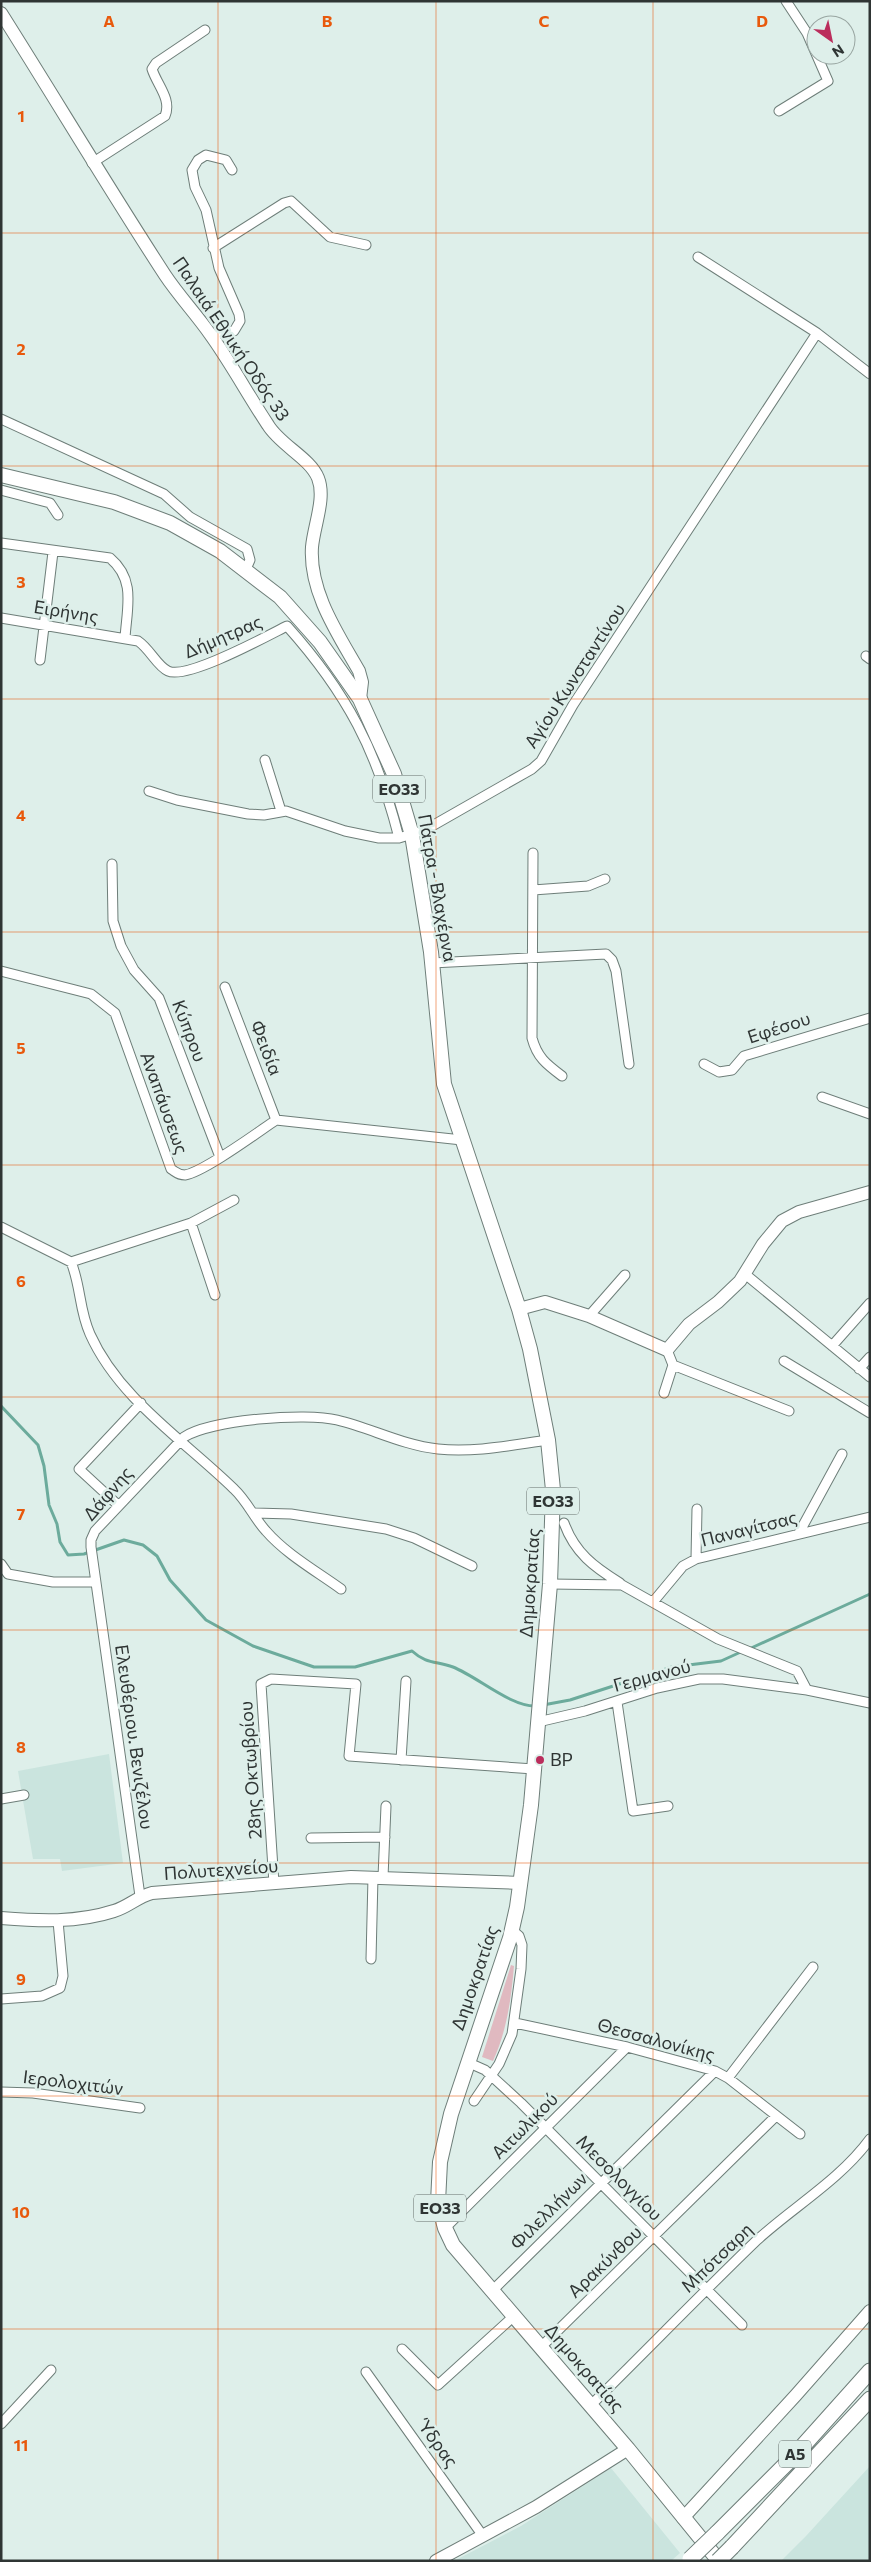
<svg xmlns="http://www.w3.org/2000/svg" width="871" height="2562" font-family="Commissioner,sans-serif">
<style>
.built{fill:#cae4de}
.green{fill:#e0b9c0}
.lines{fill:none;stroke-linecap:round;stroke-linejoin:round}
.stream{stroke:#6cab9c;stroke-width:3}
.street-casing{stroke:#6e7e79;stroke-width:11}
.secondary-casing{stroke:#6e7e79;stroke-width:14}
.primary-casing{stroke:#6e7e79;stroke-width:16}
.highway-casing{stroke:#6e7e79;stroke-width:17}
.street{stroke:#fff;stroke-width:9}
.secondary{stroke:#fff;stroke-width:12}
.primary{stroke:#fff;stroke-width:14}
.highway{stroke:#fff;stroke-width:15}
.highway-bridge-casing{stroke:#6e7e79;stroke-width:17;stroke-linecap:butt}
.highway-bridge{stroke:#fff;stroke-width:15}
.grid{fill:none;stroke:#e8590c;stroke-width:1;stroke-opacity:0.55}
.poi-dot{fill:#bb2d5c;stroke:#deefea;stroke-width:2}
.labels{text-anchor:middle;stroke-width:5;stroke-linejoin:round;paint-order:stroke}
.shield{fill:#deefea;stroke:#646d6b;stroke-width:1}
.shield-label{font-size:16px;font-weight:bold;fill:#2f3534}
.street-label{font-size:18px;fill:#2f3534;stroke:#deefea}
.poi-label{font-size:18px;fill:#2f3534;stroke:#deefea;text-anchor:start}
.grid-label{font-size:16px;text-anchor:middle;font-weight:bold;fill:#e8590c;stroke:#deefea;stroke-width:5;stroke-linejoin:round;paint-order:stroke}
</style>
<rect width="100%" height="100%" fill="#deefea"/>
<path class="built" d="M109,1754l14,109 -61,8 -2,-12h-27l-15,-88z
M870,2466v95h-89l25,-25z
M611,2468l69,85 -9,8h-217l67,-35z"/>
<path class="green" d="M511,1965l3,1c-3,34 -7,64 -21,95l-11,-4z"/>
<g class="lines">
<path class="stream" d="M1,1406l37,39 6,21 5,39 8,19 3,18 8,13 16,-1 40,-14 19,5 14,11 13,24 36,40 47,26 61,21h41l57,-16c14,13 24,10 41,16 25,10 58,40 83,39
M749,1649l121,-55
M543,1705l27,-5 102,-33 49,-6 22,-10"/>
<defs>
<path id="street" d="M779,111l49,-30 -21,-48 -21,-32
M92,163l73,-47c7,-17 -8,-31 -13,-47l4,-6 49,-33
M213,248l71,-45 7,-2 39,36 36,8
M698,257l119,76 53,41
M211,335l23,-4 6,-10 -1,-7 -20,-46 -13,-58 -11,-23 -3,-17 6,-10 8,-5 20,5 6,10
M1,419l163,75 26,23 57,32 3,11 -4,9
M1,490l49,13 8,12
M1,543l109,15c26,22 17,49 15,80
M1,618l137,23c12,8 19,25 30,30 19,9 99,-35 119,-45 60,67 90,125 112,212
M866,656l4,3
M40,660l13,-108
M265,760l16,51
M149,791l28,9 71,14 16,1 22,-4 59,20 34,7h20l26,-8 107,-61 9,-8 32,-56 244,-372
M533,853l-1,185c5,19 14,26 30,38
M112,864l1,57 8,25 13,24 25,28 61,159
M533,890l55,-4 17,-7
M432,963l174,-9 6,6 4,11 13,93
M1,971l90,23 24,19 56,156c5,3 7,6 14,6 19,-3 73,-43 91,-55l186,20
M225,987l51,133
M704,1064l15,8 13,-2 12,-14 126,-38
M822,1097l48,17
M191,1223l24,72
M1,1227l70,35c10,24 8,48 19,72 29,65 95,107 144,155 13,12 20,29 32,42 20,23 50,40 75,58
M71,1262l120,-39 43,-23
M745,1274l125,103
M589,1316l36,-41
M832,1346l38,-43
M784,1361l86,52
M673,1365l116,46
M859,1369l11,-12
M664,1393l9,-28 -6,-15
M118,1505l-39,-36 62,-66
M255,1513l36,1 95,15 28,9 58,28
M564,1523c11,30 30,44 56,60
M799,1533l43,-79
M696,1559l1,-50
M1,1564l7,10 45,8h43
M550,1584l72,1 96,54 79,32 10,19 63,13
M653,1602l30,-36 13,-7 174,-42
M617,1702l16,109 35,-5
M538,1722l47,-11 72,-23 42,-9h24l84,11
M401,1760l5,-79
M1,1799l23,-4
M311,1838l74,-1
M383,1877l3,-71
M274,1884l-13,-200 10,-5 85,5 -7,72 185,13
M140,1896l-49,-349v-7l4,-9 89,-94c26,-17 122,-25 153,-17 34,8 65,25 101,29 36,4 74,-4 110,-9
M371,1959l2,-82
M1,1999l41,-3 18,-8 3,-12 -5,-55
M515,2023l112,24 88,24 13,7 72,56
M467,2062l18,8 36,33 221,222
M728,2078l85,-111
M1,2092l32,1 107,15
M474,2101l25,-37 13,-30 9,-65 1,-24 -3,-9 -7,-6
M445,2228l182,-181
M492,2291l223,-220
M541,2347l235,-231
M402,2349l36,36 76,-69
M366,2372l117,164
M591,2405c55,-54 109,-110 165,-164 37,-34 84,-61 114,-102
M1,2424l50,-54"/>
<path id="secondary" d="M1,13c55,87 108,176 164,262 14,21 31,39 45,59 21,29 38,61 58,91 12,20 42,33 50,53 8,20 -4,47 -6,69 -3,45 26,87 47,124l3,11 -2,17
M519,1309l26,-7 44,14 78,34 22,-26 29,-22 22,-21 23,-37 19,-23 17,-9 71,-20
M1,1918c38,3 76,5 113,-7 14,-4 23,-14 38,-18l199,-16 170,6
M683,2518l113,-123 74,-84
M436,2561l100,-54 92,-58"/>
<path id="primary" d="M1,475l113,27 56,21 50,28 60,46 40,45 40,57 34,75 18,61 19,117 13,132 75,225 11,40 18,91 5,50 -3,94 -19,221 -14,102 -7,31 -59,176 -11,48 -2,40 7,26 8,17 175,204 91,112"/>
<path id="highway" d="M717,2533l76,-76 77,-86
M732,2547l138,-148"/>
</defs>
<use href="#street" class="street-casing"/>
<use href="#secondary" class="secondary-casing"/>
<use href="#primary" class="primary-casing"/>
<use href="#highway" class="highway-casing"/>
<use href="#street" class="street"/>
<use href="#secondary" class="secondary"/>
<use href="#primary" class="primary"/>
<use href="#highway" class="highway"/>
<defs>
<path id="highway-bridge" d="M690,2559l27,-26
M718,2561l14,-14"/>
</defs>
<use href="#highway-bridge" class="highway-bridge-casing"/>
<use href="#highway-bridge" class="highway-bridge"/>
</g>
<path class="grid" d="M218,1v2560M436,1v2560M653,1v2560M1,233h869M1,466h869M1,699h869M1,932h869M1,1165h869M1,1397h869M1,1630h869M1,1863h869M1,2096h869M1,2329h869"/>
<circle class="poi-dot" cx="540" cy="1760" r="5"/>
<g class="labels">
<g class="shield">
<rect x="373" y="775.5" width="52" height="27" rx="4"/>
<rect x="527" y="1487.5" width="52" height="27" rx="4"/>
<rect x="414" y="2194.5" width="52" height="27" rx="4"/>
<rect x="779" y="2440.5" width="32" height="27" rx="4"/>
</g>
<g class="shield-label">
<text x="399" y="795">ΕΟ33</text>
<text x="553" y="1507">ΕΟ33</text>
<text x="440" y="2214">ΕΟ33</text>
<text x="795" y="2460">Α5</text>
</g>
<g class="street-label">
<text transform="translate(231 339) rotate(56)" y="6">Παλαιά Εθνική Οδός 33</text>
<text transform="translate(66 612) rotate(9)" y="6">Ειρήνης</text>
<text transform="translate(223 637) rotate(-23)" y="6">Δήμητρας</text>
<text transform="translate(575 676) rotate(-57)" y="6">Αγίου Κωνσταντίνου</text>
<text transform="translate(437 888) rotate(80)" y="6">Πάτρα - Βλαχέρνα</text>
<text transform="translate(779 1028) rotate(-18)" y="6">Εφέσου</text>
<text transform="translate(189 1031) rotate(69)" y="6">Κύπρου</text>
<text transform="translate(266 1048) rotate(69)" y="6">Φειδία</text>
<text transform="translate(164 1103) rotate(70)" y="6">Αναπάυσεως</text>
<text transform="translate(108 1494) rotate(-49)" y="6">Δάφνης</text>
<text transform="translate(749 1529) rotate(-14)" y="6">Παναγίτσας</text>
<text transform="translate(530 1583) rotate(-86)" y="6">Δημοκρατίας</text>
<text transform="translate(652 1676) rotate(-15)" y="6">Γερμανού</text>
<text transform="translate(134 1737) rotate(82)" y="6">Ελευθέριου. Βενιζέλου</text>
<text transform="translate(251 1770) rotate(-94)" y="6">28ης Οκτωβρίου</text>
<text transform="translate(221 1870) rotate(-4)" y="6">Πολυτεχνείου</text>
<text transform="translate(475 1978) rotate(-71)" y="6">Δημοκρατίας</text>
<text transform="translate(656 2040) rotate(15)" y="6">Θεσσαλονίκης</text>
<text transform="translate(73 2083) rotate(7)" y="6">Ιερολοχιτών</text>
<text transform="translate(525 2126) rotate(-45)" y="6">Αιτωλικού</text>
<text transform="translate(619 2178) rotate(45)" y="6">Μεσολογγίου</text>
<text transform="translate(549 2211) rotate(-45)" y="6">Φιλελλήνων</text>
<text transform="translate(717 2258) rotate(-44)" y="6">Μπότσαρη</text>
<text transform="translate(605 2262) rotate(-44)" y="6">Αρακύνθου</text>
<text transform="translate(584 2368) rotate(49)" y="6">Δημοκρατίας</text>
<text transform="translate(438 2444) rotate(54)" y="6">Ύδρας</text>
</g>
<g class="poi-label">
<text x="550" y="1766">BP</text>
</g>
</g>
<g class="grid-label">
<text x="109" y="27">A</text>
<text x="327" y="27">B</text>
<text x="544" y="27">C</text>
<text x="762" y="27">D</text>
<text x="21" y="122">1</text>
<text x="21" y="355">2</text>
<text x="21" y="588">3</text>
<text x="21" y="821">4</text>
<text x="21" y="1054">5</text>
<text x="21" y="1287">6</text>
<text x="21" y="1520">7</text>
<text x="21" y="1753">8</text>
<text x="21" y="1985">9</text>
<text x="21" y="2218">10</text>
<text x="21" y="2451">11</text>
</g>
<rect width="871" height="2562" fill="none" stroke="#2f3534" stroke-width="5"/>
<g transform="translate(831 40) rotate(147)"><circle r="24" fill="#deefea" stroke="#98a5a1"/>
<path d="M0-4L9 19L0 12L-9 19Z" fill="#bb2d5c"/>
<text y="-8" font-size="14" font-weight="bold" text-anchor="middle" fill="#2f3534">N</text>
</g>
</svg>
